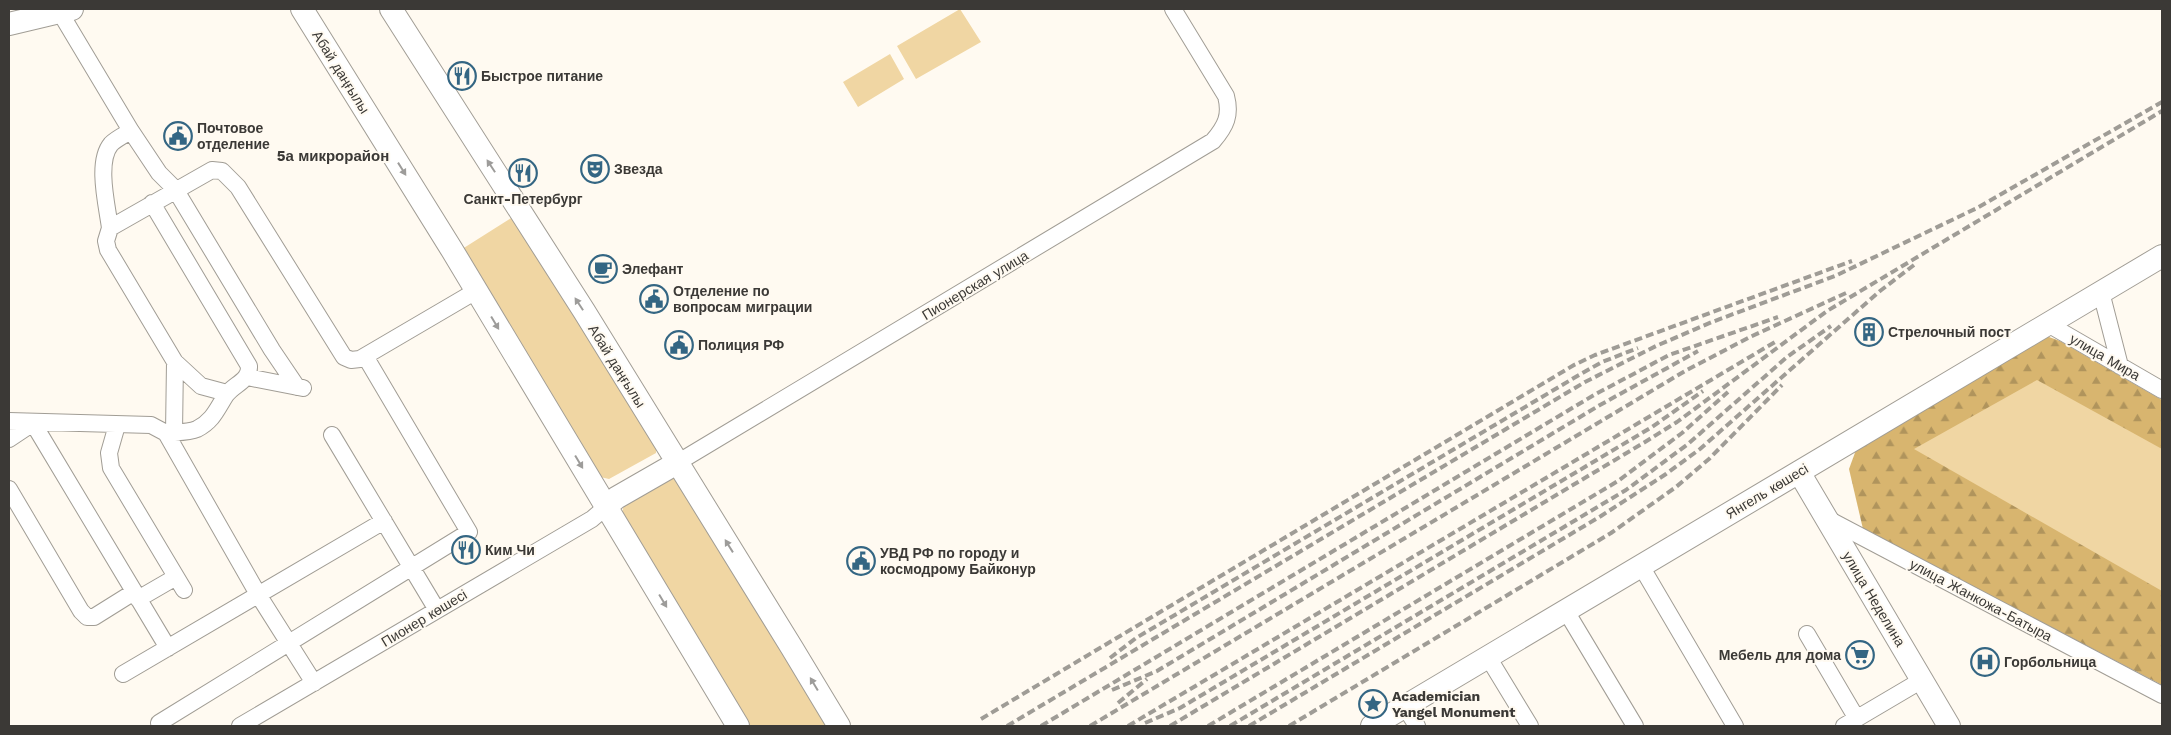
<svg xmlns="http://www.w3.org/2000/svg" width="2171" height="735" font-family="'Work Sans',sans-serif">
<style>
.forest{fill:url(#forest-firs)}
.green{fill:#f0d6a3}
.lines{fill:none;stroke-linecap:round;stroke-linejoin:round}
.street-casing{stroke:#a19d95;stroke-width:18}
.secondary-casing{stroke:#a19d95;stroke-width:24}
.street{stroke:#fff;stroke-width:16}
.secondary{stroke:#fff;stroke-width:22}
.rail{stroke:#9f9c96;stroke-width:4;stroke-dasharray:8 4;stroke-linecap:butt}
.oneway{fill:#9d9c9a}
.labels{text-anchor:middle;stroke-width:4;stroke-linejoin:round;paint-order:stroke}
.street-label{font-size:14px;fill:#3b3936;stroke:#fffaf1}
.poi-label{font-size:14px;font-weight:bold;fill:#3b3936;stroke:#fffaf1;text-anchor:start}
.neighbourhood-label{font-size:15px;font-weight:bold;fill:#3b3936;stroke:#fffaf1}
</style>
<defs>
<pattern id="forest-firs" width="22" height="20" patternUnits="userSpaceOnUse" patternTransform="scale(1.25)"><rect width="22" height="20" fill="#d8b56f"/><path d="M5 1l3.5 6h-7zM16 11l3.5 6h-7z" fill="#b0945c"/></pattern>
</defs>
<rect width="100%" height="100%" fill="#fffaf1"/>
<path class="forest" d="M2041,337h8l11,4 102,59v285l-299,-156 -14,-60 7,-19z"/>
<path class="green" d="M960,9l21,33 -65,37 -19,-33z
M890,54l14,25 -46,28 -15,-25z
M516,215l140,227v11l-47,26 -13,-3 -137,-225z
M2037,380l125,69v142l-248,-142z
M677,475l154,251h-86l-124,-206 3,-17z"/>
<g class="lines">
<defs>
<path id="street" d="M58,9l73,122 28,42 16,16 97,161 25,37
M152,203l97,163c1,15 -15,18 -23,29 -9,14 -13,26 -29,34 -9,4 -22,3 -31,4
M110,228c-3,-23 -14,-66 1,-84 5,-5 13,-9 20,-13
M2101,292l19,74
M2048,324l114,66
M247,377l56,11
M227,393l-26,-7 -26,-24 -67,-112 -2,-9 4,-13 102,-58 10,1 16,16 106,170 7,3 9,-1 116,-68
M9,421l142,4 15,8 93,163 55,87
M117,425l-8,28 2,15 73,122
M174,432l1,-70
M332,435l105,175
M9,439l24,-16 135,225
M677,463l536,-322c13,-15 18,-26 13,-45l-53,-87
M9,489l72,122 6,6h7l40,-25
M1826,518l336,177
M1641,566l94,160
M138,599l38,-22
M1566,611l69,115
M1807,634l50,85
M1488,657l42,69
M123,674l261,-153
M1405,707l12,19
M159,723l310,-191 -104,-176
M240,726l352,-207 14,-12
M1844,726l78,-46"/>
<path id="secondary" d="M302,9l150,241 286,476
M391,9l193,302 208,337 47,78
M9,24l63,-15
M1799,472l150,254
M606,507l10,-9 61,-35
M1372,726l790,-470"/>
</defs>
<use href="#street" class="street-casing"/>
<use href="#secondary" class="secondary-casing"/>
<use href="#street" class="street"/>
<use href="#secondary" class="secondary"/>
<path class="rail" d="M1110,658l26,-20 443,-263 23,-13 36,-14
M1112,690l45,-19 443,-266 98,-54
M1118,703l29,-24
M981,719l593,-354 21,-10 257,-94
M1145,723l35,-15 472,-281 51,-36
M1007,726l578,-344 71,-36 56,-24 123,-46 142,-68 185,-106
M1041,726l553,-331 75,-40 109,-38
M1090,726l595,-355 65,-34 96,-44
M1128,726l647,-384
M1170,726l475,-284 32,-20 150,-111 335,-200
M1208,726l410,-245 64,-48 46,-41
M1230,726l396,-236 62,-46 99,-87 44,-31
M1249,726l352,-210 65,-42 34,-25 180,-158 34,-26
M1289,726l322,-193 65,-46 33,-28 73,-74"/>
</g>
<defs><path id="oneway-solid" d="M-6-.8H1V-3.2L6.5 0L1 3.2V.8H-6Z" transform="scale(1.25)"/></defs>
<g class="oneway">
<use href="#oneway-solid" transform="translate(491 166) rotate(-123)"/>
<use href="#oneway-solid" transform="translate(402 169) rotate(58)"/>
<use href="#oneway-solid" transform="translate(579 304) rotate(-123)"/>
<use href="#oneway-solid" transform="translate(495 323) rotate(59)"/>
<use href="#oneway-solid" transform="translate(579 462) rotate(59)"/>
<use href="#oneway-solid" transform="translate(729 546) rotate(-122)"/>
<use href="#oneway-solid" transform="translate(663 601) rotate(59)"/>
<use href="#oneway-solid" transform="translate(814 684) rotate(-121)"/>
</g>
<defs>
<symbol id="restaurant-ring" viewBox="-11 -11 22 22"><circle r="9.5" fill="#fffaf1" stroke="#346683" stroke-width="1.5"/><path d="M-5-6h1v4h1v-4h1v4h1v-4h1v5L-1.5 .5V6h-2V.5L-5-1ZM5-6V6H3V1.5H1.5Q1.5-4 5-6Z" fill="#346683"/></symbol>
<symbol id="civic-ring" viewBox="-11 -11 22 22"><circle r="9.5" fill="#fffaf1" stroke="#346683" stroke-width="1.5"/><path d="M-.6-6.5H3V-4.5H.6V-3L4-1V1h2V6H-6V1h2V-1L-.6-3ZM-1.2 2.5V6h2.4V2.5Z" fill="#346683"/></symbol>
<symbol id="theatre-ring" viewBox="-11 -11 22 22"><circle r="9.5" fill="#fffaf1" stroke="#346683" stroke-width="1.5"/><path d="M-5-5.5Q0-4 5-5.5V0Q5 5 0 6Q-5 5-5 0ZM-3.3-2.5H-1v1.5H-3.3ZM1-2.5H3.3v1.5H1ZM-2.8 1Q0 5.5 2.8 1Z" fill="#346683"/></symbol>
<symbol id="cafe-ring" viewBox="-11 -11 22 22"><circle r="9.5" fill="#fffaf1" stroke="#346683" stroke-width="1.5"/><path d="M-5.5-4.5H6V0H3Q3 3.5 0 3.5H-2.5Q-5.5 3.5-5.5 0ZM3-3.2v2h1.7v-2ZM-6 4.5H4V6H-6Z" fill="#346683"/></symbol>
<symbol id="building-ring" viewBox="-11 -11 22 22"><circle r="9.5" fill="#fffaf1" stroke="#346683" stroke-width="1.5"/><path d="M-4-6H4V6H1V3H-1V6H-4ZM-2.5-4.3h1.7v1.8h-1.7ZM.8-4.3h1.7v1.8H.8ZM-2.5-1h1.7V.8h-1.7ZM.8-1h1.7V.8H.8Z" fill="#346683"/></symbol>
<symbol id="supermarket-ring" viewBox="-11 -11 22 22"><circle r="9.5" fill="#fffaf1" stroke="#346683" stroke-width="1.5"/><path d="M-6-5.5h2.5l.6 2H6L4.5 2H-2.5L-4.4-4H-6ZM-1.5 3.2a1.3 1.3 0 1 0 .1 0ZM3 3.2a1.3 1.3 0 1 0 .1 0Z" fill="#346683"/></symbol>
<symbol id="hospital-ring" viewBox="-11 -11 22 22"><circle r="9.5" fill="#fffaf1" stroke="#346683" stroke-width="1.5"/><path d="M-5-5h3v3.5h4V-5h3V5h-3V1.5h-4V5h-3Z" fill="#346683"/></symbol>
<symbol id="sight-ring" viewBox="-11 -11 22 22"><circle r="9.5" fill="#fffaf1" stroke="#346683" stroke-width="1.5"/><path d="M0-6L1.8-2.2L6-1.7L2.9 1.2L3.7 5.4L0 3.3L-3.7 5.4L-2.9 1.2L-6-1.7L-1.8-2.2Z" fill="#346683"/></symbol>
</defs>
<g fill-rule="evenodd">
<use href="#restaurant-ring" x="446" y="60" width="32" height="32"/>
<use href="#civic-ring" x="162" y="120" width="32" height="32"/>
<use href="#theatre-ring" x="579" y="153" width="32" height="32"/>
<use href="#restaurant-ring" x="507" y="157" width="32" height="32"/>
<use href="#cafe-ring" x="587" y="253" width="32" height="32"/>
<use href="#civic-ring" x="638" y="283" width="32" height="32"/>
<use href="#building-ring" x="1853" y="316" width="32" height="32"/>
<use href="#civic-ring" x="663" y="329" width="32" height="32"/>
<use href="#restaurant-ring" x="450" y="534" width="32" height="32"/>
<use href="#civic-ring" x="845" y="545" width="32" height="32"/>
<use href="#supermarket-ring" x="1844" y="639" width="32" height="32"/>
<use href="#hospital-ring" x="1969" y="646" width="32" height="32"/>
<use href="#sight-ring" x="1357" y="688" width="32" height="32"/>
</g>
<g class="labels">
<g class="street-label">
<text transform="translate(341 72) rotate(58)" y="5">Абай даңғылы</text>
<text transform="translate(975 285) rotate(-31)" y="5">Пионерская улица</text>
<text transform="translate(2105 357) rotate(30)" y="5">улица Мира</text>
<text transform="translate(617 366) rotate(58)" y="5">Абай даңғылы</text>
<text transform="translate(1767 491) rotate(-31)" y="5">Янгель көшесі</text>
<text transform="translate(1874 599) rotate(59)" y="5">улица Неделина</text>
<text transform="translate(1981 600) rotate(28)" y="5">улица Жанкожа-Батыра</text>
<text transform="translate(424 618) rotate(-31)" y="5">Пионер көшесі</text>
</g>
<g class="poi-label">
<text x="481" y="81">Быстрое питание</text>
<text x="197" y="133">Почтовое<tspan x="197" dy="16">отделение</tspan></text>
<text x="614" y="174">Звезда</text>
<text x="523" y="204" text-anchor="middle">Санкт-Петербург</text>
<text x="622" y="274">Элефант</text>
<text x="673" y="296">Отделение по<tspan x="673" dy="16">вопросам миграции</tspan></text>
<text x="1888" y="337">Стрелочный пост</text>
<text x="698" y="350">Полиция РФ</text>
<text x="485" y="555">Ким Чи</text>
<text x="880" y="558">УВД РФ по городу и<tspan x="880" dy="16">космодрому Байконур</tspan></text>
<text x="1841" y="660" text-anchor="end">Мебель для дома</text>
<text x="2004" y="667">Горбольница</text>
<text x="1392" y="701">Academician<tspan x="1392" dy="16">Yangel Monument</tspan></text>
</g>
<g class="neighbourhood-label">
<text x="333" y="161">5а микрорайон</text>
</g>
</g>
<rect width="2171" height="735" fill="none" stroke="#3b3936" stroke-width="20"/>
</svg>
